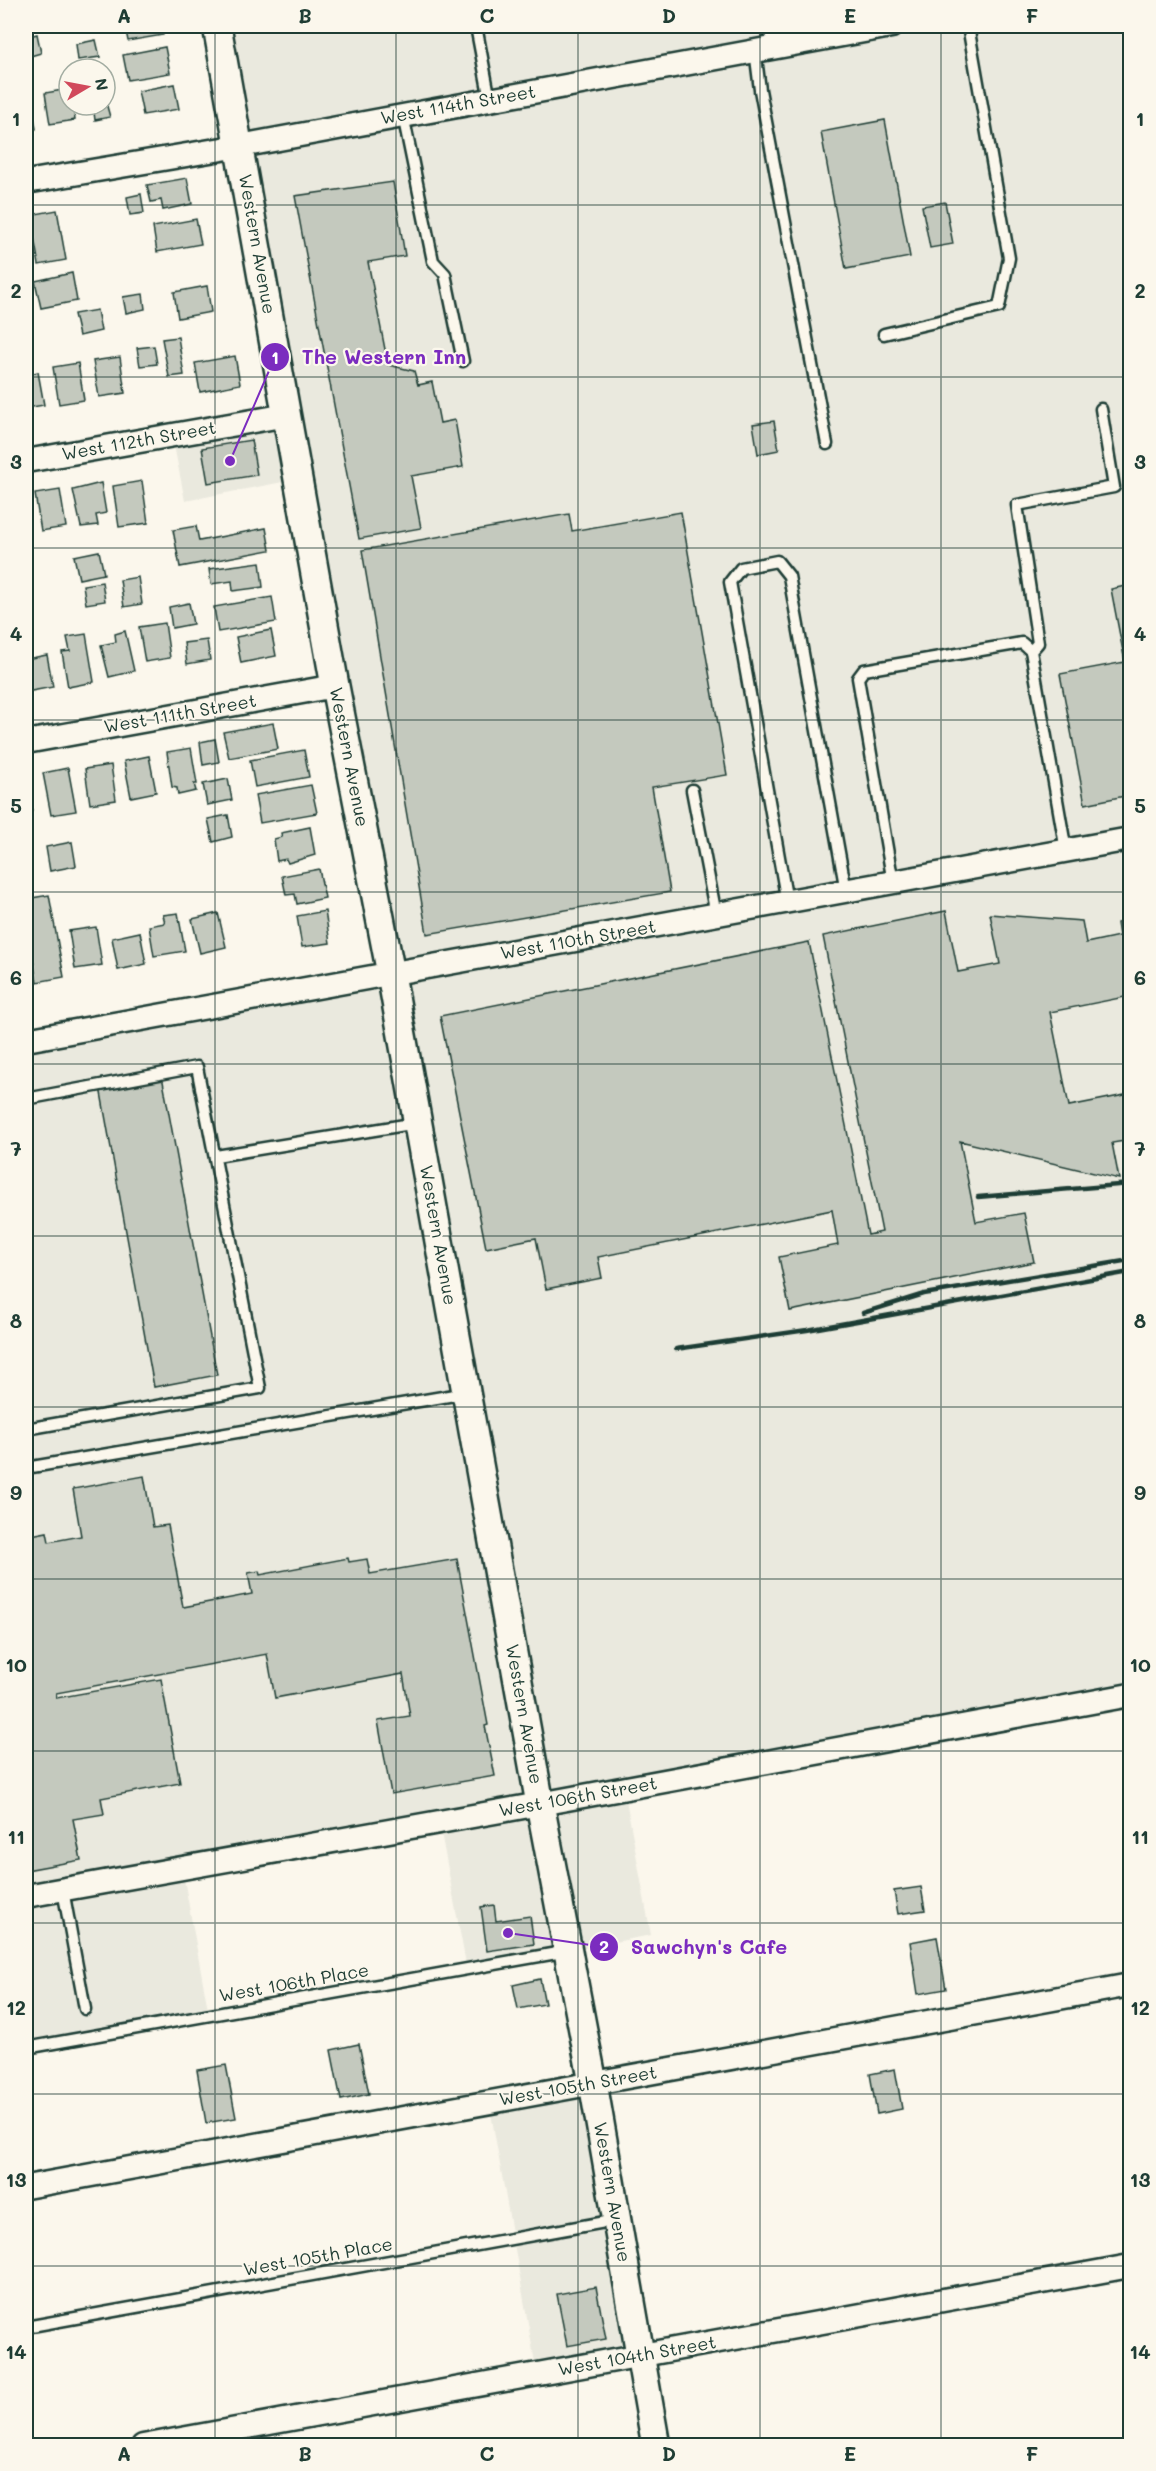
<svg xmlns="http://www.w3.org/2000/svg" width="1156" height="2471" font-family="Mali,sans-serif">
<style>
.built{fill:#eae9de}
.building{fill:#c4c9be;stroke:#1f3d34;stroke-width:1.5}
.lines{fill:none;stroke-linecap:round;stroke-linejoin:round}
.service-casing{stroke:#1f3d34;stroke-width:15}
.minor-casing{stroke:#1f3d34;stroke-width:27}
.tertiary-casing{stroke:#1f3d34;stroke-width:32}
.service{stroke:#fbf7ec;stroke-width:10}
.minor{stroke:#fbf7ec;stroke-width:22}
.tertiary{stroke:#fbf7ec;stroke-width:27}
.rail{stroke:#1f3d34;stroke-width:4.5}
.grid{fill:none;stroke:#1f3d34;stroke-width:1.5;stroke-opacity:0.55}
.labels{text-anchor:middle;stroke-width:4.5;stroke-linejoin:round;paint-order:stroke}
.street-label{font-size:18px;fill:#1f3d34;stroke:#fbf7ec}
.leader{fill:none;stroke:#7b2cbf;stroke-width:2}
.callout-dot{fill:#7b2cbf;stroke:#fbf7ec;stroke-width:2}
.mark-label{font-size:18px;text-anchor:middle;font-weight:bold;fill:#fff}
.callout-label{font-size:20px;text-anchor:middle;font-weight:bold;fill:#7b2cbf;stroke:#fbf7ec;stroke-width:4.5;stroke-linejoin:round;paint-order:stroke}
.neatline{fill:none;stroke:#1f3d34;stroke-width:2}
.grid-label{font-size:20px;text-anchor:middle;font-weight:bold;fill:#1f3d34}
</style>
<rect width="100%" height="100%" fill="#fbf7ec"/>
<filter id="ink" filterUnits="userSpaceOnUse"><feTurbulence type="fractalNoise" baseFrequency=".0167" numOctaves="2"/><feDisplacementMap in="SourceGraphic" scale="12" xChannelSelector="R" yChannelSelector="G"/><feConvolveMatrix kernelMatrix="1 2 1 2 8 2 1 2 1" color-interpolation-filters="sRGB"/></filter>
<g filter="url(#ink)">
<path class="built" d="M217,26h913v1669l-506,94 27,146 -83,16 -101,18 -28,-147 -257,46 27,147 -183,33v-1008l365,-66 -93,-495 -113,22 -13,-66 115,-20z
M593,2083l47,273 -103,18 -48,-272z"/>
<path class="building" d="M125,26h36l2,9 -35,6z
M37,34l4,19 -14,4 -1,-20z
M96,40l4,17 -22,3 -2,-16z
M165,47l5,26 -42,7 -5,-25z
M174,84l5,25 -36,6 -5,-24z
M29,88l7,41 -10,2v-42z
M69,89v16h4l2,15 -25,4 -5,-31z
M105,99l5,18 -15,3 -2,-15h12z
M885,120l25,137 -64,12 -25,-137z
M187,178l5,26 -29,6 -2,-10 -10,2 -4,-17z
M393,182l12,74 -37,6 20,103 26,6 4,14 14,-3 8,41 15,-3 8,47 -52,9 10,52 -62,11 -64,-343z
M141,194l3,19 -14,2 -3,-18z
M945,202l8,42 -23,4 -8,-42z
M57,210l9,50 -27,5 -9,-50z
M196,219l5,25 -44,8 -4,-25z
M72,273l5,28 -36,7 -6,-27z
M207,286l4,26 -33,6 -4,-26z
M143,294l2,15 -19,4 -3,-16z
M97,310l4,21 -22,5 -5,-22z
M178,337l6,38 -15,2 -7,-38z
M154,346l3,18 -17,2 -3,-18z
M235,356l5,28 -40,8 -5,-29z
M120,357l5,36 -26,4 -6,-36z
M78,363l6,37 -25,4 -6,-37z
M38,372l6,33 -18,3v-33z
M774,421l5,29 -21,4 -5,-30z
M251,440l6,35 -49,8 -6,-35z
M142,481l6,42 -29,4 -6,-41z
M101,483l5,30 -10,2 2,10 -17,2 -8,-37z
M60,490l6,37 -25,4 -6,-37z
M681,512l46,263 -75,12 18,105 -243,42 -65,-384 207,-36 3,17z
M196,526l3,15 67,-13 4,22 -90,17 -7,-37z
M99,551l5,23 -25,5 -5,-23z
M260,562l3,25 -30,4 -1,-10 -21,3 -2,-15z
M138,577l4,27 -18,3 -4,-27z
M102,582l3,19 -19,3 -3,-19z
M1130,585v210l-45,9 -25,-130 65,-12 -14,-73z
M272,597l4,25 -58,10 -4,-25z
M189,603l4,21 -21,4 -3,-21z
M165,623l5,35 -25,4 -6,-35z
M271,630l5,26 -35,7 -5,-26z
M125,631l9,40 -25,6 -8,-32 15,-3 -1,-8z
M86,634l8,48 -26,5 -6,-35 8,-1 -3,-14z
M207,640l3,20 -23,4 -3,-21z
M47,655l6,32 -27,5v-33z
M273,723l5,26 -49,9 -6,-26z
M215,739l4,23 -16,3 -3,-23z
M191,748l6,36h-3l2,7 -18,4 -1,-7 -5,-1 -5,-35z
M304,750l5,27 -54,10 -5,-27z
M149,756l7,36 -25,5 -7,-36z
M111,765l5,35 -26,4 -5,-35z
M68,768l8,43 -25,4 -8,-42z
M228,779l4,21 -25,5 -4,-21z
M26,782h2l4,29 -6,1z
M311,785l6,28 -57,10 -5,-28z
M228,815l4,22 -19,5 -5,-23z
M310,827l5,28 -27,8 -2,-4 -9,2 -3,-22 8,-2 -1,-4z
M72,842l4,24 -26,5 -4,-24z
M319,869l6,29 -28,6 -2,-10 -9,1 -4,-19z
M49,895l15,82 -27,5 -11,-60v-23z
M1130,901v95l-80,16 19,94 61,-12v46l-18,3 7,36 -159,-38 16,81 48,-9 10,49 -244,49 -11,-54 59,-12 -6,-35 -234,47 4,21 -56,11 -10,-51 -50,10 -46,-232 369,-74 59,293 14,-3 -59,-296 123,-25 12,61 42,-8 -10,-50 92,7 4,22 33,-7 -2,-13 11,-3 -2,-18z
M325,911l5,32 -28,4 -5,-31z
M178,913l7,38 -31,5 -5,-30 16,-3 -2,-8z
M218,913l8,34 -26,6 -8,-34z
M96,927l6,38 -27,4 -6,-38z
M140,932l6,32 -28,6 -6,-32z
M162,1076l55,299 -63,12 -54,-300z
M144,1476l9,51 15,-2 15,82 69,-13 -4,-21 11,-2 1,4 88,-17 1,4 18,-3 3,15 87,-15 31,166 -3,1 10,50 -104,18 -13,-73 32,-5 -7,-42 -128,24 -8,-44 -211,39 1,5 104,-19 19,104 -79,15 3,16 -31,5 8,41 -55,10v-334l21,-4 2,10 32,-6 -8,-47z
M921,1887l4,23 -27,4 -4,-23z
M494,1905l2,16 34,-5 4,28 -47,7 -6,-44z
M937,1937l9,52 -28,5 -8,-52z
M540,1979l5,25 -27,5 -5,-24z
M359,2044l10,50 -28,6 -10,-50z
M226,2065l10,53 -30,5 -9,-53z
M895,2069l7,40 -25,5 -7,-40z
M596,2287l10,52 -39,7 -10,-52z"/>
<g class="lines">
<defs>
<path id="service" d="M476,26l14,74
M768,26l6,21
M755,50l5,40 67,354
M403,115l30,146 12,13 18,87
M884,334l115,-27 10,-49 -41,-232
M1031,651l7,-8 -21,-138 97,-18 -13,-78
M692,790l24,125
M893,883l-35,-205 6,-8 158,-27 9,8 35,200
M787,902l-57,-320 11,-14 36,-7 12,15 57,315
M26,1099l171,-32 63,321 -234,41
M216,1156l201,-33
M26,1468l440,-75
M63,1890l22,119
M26,2048l542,-97
M26,2327l590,-107"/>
<path id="minor" d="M26,182l214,-36 651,-120
M26,461l261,-46
M26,742l309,-56
M26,1040l1104,-201
M26,1896l514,-92 590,-109
M26,2187l1104,-202
M143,2446l987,-180"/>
<path id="tertiary" d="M217,26l118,660 56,288 149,830 53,279 63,363"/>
</defs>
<use href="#service" class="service-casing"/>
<use href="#minor" class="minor-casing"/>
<use href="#tertiary" class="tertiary-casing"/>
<use href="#service" class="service"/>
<use href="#minor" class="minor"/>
<use href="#tertiary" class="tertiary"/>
<path class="rail" d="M978,1197l152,-13
M1128,1219h2
M863,1313l61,-19 206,-34
M676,1349l131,-19 323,-58"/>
</g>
</g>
<path class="grid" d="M215,26v2420M396,26v2420M578,26v2420M760,26v2420M941,26v2420M26,205h1104M26,377h1104M26,548h1104M26,720h1104M26,892h1104M26,1064h1104M26,1236h1104M26,1407h1104M26,1579h1104M26,1751h1104M26,1923h1104M26,2094h1104M26,2266h1104"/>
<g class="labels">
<g class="street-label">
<text transform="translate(458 105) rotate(-10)" y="6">West 114th Street</text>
<text transform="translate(257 244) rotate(80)" y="6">Western Avenue</text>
<text transform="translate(139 441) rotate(-10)" y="6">West 112th Street</text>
<text transform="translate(180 714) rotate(-10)" y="6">West 111th Street</text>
<text transform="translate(349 757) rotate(79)" y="6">Western Avenue</text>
<text transform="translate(578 940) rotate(-10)" y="6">West 110th Street</text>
<text transform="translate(438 1235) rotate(80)" y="6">Western Avenue</text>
<text transform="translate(524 1714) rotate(80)" y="6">Western Avenue</text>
<text transform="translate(578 1797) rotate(-10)" y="6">West 106th Street</text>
<text transform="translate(294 1983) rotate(-10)" y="6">West 106th Place</text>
<text transform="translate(578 2086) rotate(-10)" y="6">West 105th Street</text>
<text transform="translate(612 2192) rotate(80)" y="6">Western Avenue</text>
<text transform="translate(318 2257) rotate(-10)" y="6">West 105th Place</text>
<text transform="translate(637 2356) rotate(-10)" y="6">West 104th Street</text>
</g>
</g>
<path class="leader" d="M230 461L275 357M508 1933L604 1947"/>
<g class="callout-dot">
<circle cx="230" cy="461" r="6"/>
<circle cx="508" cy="1933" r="6"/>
<circle cx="275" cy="357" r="15"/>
<circle cx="604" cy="1947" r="15"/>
</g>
<g class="mark-label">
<text x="275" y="364">1</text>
<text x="604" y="1953">2</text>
</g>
<g class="callout-label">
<text x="384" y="364">The Western Inn</text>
<text x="709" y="1954">Sawchyn's Cafe</text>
</g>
<rect width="1156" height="2471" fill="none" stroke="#fbf7ec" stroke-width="66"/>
<g transform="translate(87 87) rotate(80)"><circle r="28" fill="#fbf7ec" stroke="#a3ada2" stroke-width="1.5"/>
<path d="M0-4.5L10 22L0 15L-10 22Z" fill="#d1495b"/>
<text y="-9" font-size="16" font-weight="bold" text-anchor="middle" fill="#1f3d34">N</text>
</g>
<rect x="33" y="33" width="1090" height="2405" class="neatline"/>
<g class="grid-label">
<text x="124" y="23">A</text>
<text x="305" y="23">B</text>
<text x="487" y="23">C</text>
<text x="669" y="23">D</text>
<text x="850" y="23">E</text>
<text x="1032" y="23">F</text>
<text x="16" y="126">1</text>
<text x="1140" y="126">1</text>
<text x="16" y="298">2</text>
<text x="1140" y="298">2</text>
<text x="16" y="469">3</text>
<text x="1140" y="469">3</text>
<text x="16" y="641">4</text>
<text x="1140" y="641">4</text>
<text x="16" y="813">5</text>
<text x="1140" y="813">5</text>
<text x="16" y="985">6</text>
<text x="1140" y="985">6</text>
<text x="16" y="1156">7</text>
<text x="1140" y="1156">7</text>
<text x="16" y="1328">8</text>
<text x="1140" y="1328">8</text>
<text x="16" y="1500">9</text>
<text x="1140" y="1500">9</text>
<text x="16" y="1672">10</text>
<text x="1140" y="1672">10</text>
<text x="16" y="1844">11</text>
<text x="1140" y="1844">11</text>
<text x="16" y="2015">12</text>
<text x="1140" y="2015">12</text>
<text x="16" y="2187">13</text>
<text x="1140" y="2187">13</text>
<text x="16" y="2359">14</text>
<text x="1140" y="2359">14</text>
<text x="124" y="2461">A</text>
<text x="305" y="2461">B</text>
<text x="487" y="2461">C</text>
<text x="669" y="2461">D</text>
<text x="850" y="2461">E</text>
<text x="1032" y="2461">F</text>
</g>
</svg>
